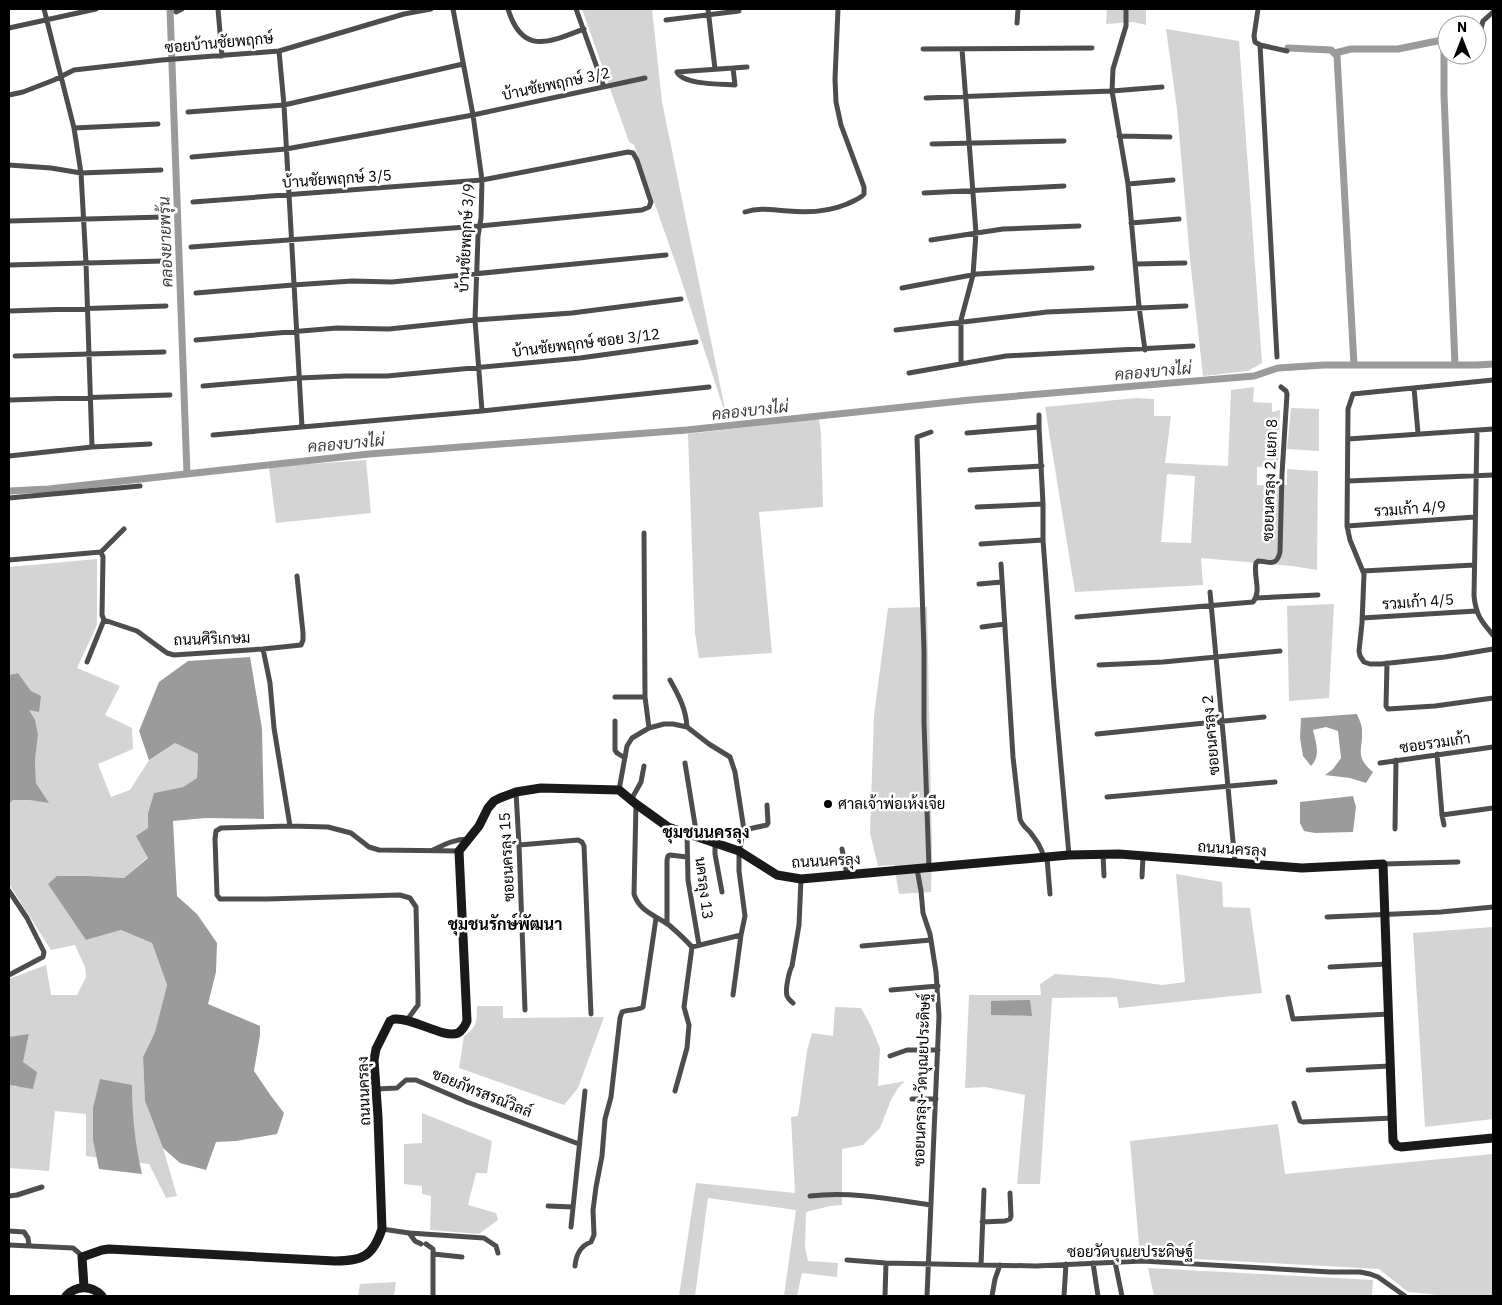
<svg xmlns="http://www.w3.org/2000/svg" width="1502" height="1305" font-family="'IBM Plex Sans',Sarabun,sans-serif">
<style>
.green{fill:#d4d4d4;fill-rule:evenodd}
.water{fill:#9b9b9b}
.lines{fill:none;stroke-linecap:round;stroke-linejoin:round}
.canal{stroke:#9b9b9b;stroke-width:7}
.street{stroke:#4d4d4d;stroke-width:5}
.secondary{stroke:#1a1a1a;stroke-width:9}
.poi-dot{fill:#000;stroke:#fff;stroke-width:2}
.labels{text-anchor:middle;stroke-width:5;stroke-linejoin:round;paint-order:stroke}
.street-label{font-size:15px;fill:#000;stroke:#fff}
.poi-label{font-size:15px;fill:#000;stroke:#fff;text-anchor:start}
.water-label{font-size:16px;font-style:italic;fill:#3c3c3c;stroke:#fff}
.neighbourhood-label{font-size:16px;font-weight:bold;fill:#000;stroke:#fff}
</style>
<rect width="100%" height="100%" fill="#fff"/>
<path class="green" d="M582,9h70l10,93 65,317 -50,-152 -43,-122 -5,-3z
M1107,9h39v16l-13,-3 -27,2z
M1166,29l73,12 23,322 -14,8 -45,5 -13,-117 -13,-150z
M1254,387l-1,15 19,1v9l8,-2 -2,58 -21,-1v18h30v-16l31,2 -1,99 -25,-4 -91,-8 2,27 -128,7 -30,-185 91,-9 18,1v17h17l-6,47 63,3 3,-76zM1167,474l28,2 -4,67 -30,-1z
M1291,408l28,1v42l-32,-2z
M819,419l2,14 2,74 -64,5 13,141 -73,5 -4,-25 -7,-199z
M366,460l5,53 -95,10 -7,-56z
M97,559v66l-20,43 43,18 -15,29 27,13 1,21 -35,15 13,33 19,-7 19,-30 26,-17 23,11 -1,24 -14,9 -29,6 -6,20v44l-24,21 -35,-2h-32l29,64 35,-10 31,13 15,42 -12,47 -12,25 2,44 18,47 14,48 -11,2 -17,-34 -63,-8v-42l-31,-3 -6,60 -40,-3v-83l8,2 12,-52 -20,2v-58l37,-14 5,30h26l9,-18 -1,-10 -10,-22 -24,5 -42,-66v-80l4,-4h16l19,2 -12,-19 -1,-23 3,-25 -10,-25 3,-19 -13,-18 -9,2v-108z
M1334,604l-5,94 -40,3 -2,-95z
M927,607l5,241 -1,44 -32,2 -5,-29 -16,1 -8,-33 4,-117 14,-108z
M1176,874l46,8 1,25 27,1 12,85 -143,15 -2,-11 -65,1 -12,186h-23l8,-89 -40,-8 -20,1 4,-93h72l-1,-11 15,-10 57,4 50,7 23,-3zM1030,1000l1,16 -40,-1z
M1493,927v192l-68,8 -12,-194z
M477,1006h26v12l101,-1 -26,71 -14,17 -105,-37 5,-32c13,-9 13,-14 13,-30z
M835,1007l26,1 9,16 10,24 -2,38 27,-5 -7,7 -7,12 -11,28 -17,17 -21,4v56l-12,1 -24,6 -1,35 3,14 30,2 -1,14 -35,-4 -5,23h-13l12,-86 -88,-12 -13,98h-16l17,-113 99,10 -4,-76 7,-1 9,-65 5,-18 21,3z
M422,1113l70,28 -5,32h-11l-8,32 28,8 2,7 -19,14 -49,-4 1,-34 -9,-2v-8l-18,-2v-40l18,-1z
M1278,1124l7,50 208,-20v142h-44l-41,-4 -29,-23 -239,-13 -10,-115z
M1148,1268l225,12 -1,16h-218z
M396,1282l-2,14h-36l2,-12z"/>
<path class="water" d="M250,657l12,72 2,90 -59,-1 -32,3 4,75 20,18 20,29 -1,29 -8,32 52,22v9l-6,36 17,25 13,17 -7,21 -41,7 -20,1 -10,28 -26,-7 -17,-15 -18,-47 -2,-44 12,-25 12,-47 -15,-42 -31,-13 -35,10 -38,-56 9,-8h32l35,2 24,-20 -12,-22 12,-8v-15l6,-20 29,-6 14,-9 1,-24 -23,-11 -26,17 -10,-29 20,-49 29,-21z
M18,673l13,18 10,5 -2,16 -10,-2 6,10 3,15 -3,25 1,23 13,20 -20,-3h-16l-4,4v-129z
M1357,714c2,5 5,11 5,16 1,21 -8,26 11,42l-7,11 -16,-5 -25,-3 8,-6 8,-11 -3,-27 -12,-4 -13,3c3,13 8,26 -2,36l-8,-10 -3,-18 1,-20z
M1353,796l3,11 -3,25 -38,1 -11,-2 -4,-8v-21z
M1030,1000l2,16 -41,-1v-14z
M29,1034l-6,28 14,10 -4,17 -24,-4v-48z
M100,1079l32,6c0,30 3,59 10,89l-43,-5 -6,-29v-32z"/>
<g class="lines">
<path class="canal" d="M170,9l17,465
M1447,39l-3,8v48l11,270
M1288,48l43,2 6,6 17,309
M1335,53l16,-4h47l49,-10
M9,491l40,-2 320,-35 318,-24 283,-30 284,-24 24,-8 46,-3h153l16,-1"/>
<path class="street" d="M44,9l30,119 7,45 5,90 6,184
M218,9l4,47
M453,9l20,106 9,65 -1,38 -3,18 -3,84 7,91
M508,9c14,46 40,34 76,20
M576,9l28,78
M708,9l7,60
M1126,9v17l-13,43 -1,22 16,93 11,123 6,43
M1258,9l-4,27 1,6 5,3 27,6
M176,12l6,-3
M666,20l73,-9
M1017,23l1,-14
M9,28l87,-19
M1480,32l3,-11 10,-9
M1260,45l17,312
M923,49l169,-1
M279,51l5,54 18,322
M733,68l2,17c-13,-1 -52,0 -58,-13l70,-5
M9,95l14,-3 31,-12 20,-10 88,-10 117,-9 125,-37 27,-5
M926,98l186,-7 50,-4
M188,112l96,-7 179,-41
M74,128l84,-4
M1119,136l51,1
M932,144l132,-3
M192,157l94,-8 187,-34 172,-37
M9,165l42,3 30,5 80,-3
M1128,184l45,-4
M924,193l140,-7
M745,212c15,-5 28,-2 43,-1 21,2 40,1 59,-7 6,-3 13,-5 17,-10v-7l-23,-62 -5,-23 -1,-23 3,-70
M9,221l155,-4
M1131,223l48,-4
M931,240l72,-11 76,-3
M191,247l289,-21 162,-16 7,-3 2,-5 -14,-42 -4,-7 -5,-1 -146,28 -289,22
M1136,264l49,-1
M9,265l155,-4
M902,288l75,-14 115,-6
M196,293l97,-8 59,-4 40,1 274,-27
M9,311l157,-5
M896,330l151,-18 139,-6
M196,340l141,-12 52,1 86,-9 97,-7 109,-14
M15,356l149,-4
M961,364v-44l12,-45 3,-42 -14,-184
M909,373l97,-17 187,-10
M1493,380l-140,14 -5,15 -1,117 3,14 14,34 -2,49 -3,28 1,5 4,6 6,2h11l64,-7 48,-8
M203,386l96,-8 46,-2h42l193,-18 116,-16
M1414,388l4,45
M10,400l160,-5
M1039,415v12l4,77v36l11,147 15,168
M1477,431l-3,165c2,19 7,25 19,39
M967,433l72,-6
M213,435l269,-24 227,-24
M1348,439l145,-10
M9,456l83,-9 58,-3
M970,470l72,-4
M1348,481l145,-6
M9,498l131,-12
M977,507l66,-3
M1347,526l128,-9
M644,533l1,164 4,31
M981,544l62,-4
M101,552l23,-23
M9,560l92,-8 2,5 -1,58 2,5 33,11 30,22 7,2 89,-6 38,-4 2,-5v-7l-6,-57
M1001,564l12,193 7,62c2,6 6,9 10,13 6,8 12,16 14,26
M1363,571l111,-6
M979,584l23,-2
M1210,592l25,271
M1256,598l62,-3
M1077,617l176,-15c9,-11 0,-26 3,-39l2,-2c11,0 18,7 22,-9l2,-78 5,-80 -1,-3 -5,-4
M1362,618l114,-7
M982,627l23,-3
M263,649l7,34 4,45 16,98
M87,662l17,-42
M1387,663l-1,43 2,3 47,-3 58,-8
M1099,665l64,-3 117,-11
M670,680c9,16 16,29 17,47
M615,697h30
M615,721v29l2,3 8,5
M1097,734l167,-17
M1437,754l5,61 51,-7
M685,763l12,74
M1380,763l113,-16
M619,790l8,-44 5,-8 17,-10 15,-4h9l14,3 22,17 21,13 5,15 9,58 -5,21v20l6,45 -4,19 -8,60
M516,792l3,53 6,165
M1107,797l168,-15
M631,800l10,-18 3,-16
M636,804l-2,90c5,17 22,22 35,31 8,7 16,14 23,22l49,-12
M1442,815l2,10
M1395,829l1,-69
M744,830l23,-5 1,-2 -1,-18
M687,834l1,46 11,65
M715,843v11l7,38
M519,845l59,-5 4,2 2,4 7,168
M842,849l5,26
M433,850c12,-6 22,-11 36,-11
M1103,854l1,22
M1047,858l3,36
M1383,864l75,-2
M929,868l-5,-146v-72l-7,-213 14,-5
M917,869l4,22 2,22 7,21 6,38 3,44 -12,280
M1142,877l1,-21
M9,891l18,27 17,34 -1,5 -34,18
M1327,917l114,-5 52,-5
M667,924v-64l1,-4 2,-1 17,2
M862,946l69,-6
M1330,967l57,-3
M891,990l47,-4
M1288,997l5,22 96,-5
M793,1003c-2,-2 -5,-4 -6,-7 -2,-7 2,-24 5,-30l7,-41 2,-46
M407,1020l11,-15v-11l-2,-87 -6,-9 -10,-3 -133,4h-47l-3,-4 -2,-56 1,-8 5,-3 69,-2 38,1 23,6 18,14 10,3 80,1
M890,1056l17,-6h31
M1308,1070l82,-4
M377,1089l20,-1 9,-8h10l51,22 112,42
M675,1091l12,-43 2,-23 -5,-18 8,-60
M912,1099h24
M1294,1103l6,18 3,1 90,-4
M9,1196l8,-1 25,-8
M810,1196c40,-5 81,3 121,9
M548,1206l25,1
M982,1222l23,-1 5,-2 1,-3 -1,-23
M571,1227l14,-136
M382,1229l27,4 75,5 12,8 2,7
M9,1231l15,1 4,6 1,8
M409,1233l6,8 6,3
M426,1244l7,5v47
M9,1245l64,3 6,5 3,4
M433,1254l29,3
M847,1260l39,3 150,3 106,-5 188,11h30l10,2 8,3 27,19
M1115,1262l7,34
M1093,1263l5,33
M981,1265l3,-75
M575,1266c1,-11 5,-20 16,-24l3,-7 -1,-25 3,-23 6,-31 3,-37 6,-22 9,-79 2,-6c7,-3 15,-1 21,-5l13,-89
M885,1296l1,-33
M992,1296l3,-17 5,-14
M1064,1296l2,-32"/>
<path class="secondary" d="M84,1287l-2,-30 20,-7 7,-1 226,12c28,0 38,-5 47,-32l-4,-112 -4,-57 2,-11 14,-28 4,-2c18,-2 50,20 64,14 5,-3 7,-7 9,-12l-8,-170 20,-25 9,-18 6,-7 6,-3 16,-6 25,-4 78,2 17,14 32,23 71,24 38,24 24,4 268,-24 50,-1 183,14 81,-4 10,277 4,5 4,1 92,-9
M66,1296c10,-11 26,-11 36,0"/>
</g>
<circle class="poi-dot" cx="828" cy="804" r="5"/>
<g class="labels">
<g class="street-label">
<text transform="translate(219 43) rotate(-5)" y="5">ซอยบ้านชัยพฤกษ์</text>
<text transform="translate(556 84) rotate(-12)" y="5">บ้านชัยพฤกษ์ 3/2</text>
<text transform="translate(337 179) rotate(-4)" y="5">บ้านชัยพฤกษ์ 3/5</text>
<text transform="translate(466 238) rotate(-87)" y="5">บ้านชัยพฤกษ์ 3/9</text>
<text transform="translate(586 343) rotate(-7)" y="5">บ้านชัยพฤกษ์ ซอย 3/12</text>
<text transform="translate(1270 480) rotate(-88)" y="5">ซอยนครลุง 2 แยก 8</text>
<text transform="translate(1410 509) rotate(-4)" y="5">รวมเก้า 4/9</text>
<text transform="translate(1418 602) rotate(-4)" y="5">รวมเก้า 4/5</text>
<text transform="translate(212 639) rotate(-2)" y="5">ถนนศิริเกษม</text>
<text transform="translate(1211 735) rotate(-95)" y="5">ซอยนครลุง 2</text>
<text transform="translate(1435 743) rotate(-8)" y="5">ซอยรวมเก้า</text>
<text transform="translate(1232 849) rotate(4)" y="5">ถนนนครลุง</text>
<text transform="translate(507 857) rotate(-93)" y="5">ซอยนครลุง 15</text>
<text transform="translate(826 861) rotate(-3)" y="5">ถนนนครลุง</text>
<text transform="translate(704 888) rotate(83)" y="5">นครลุง 13</text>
<text transform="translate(922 1080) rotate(-88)" y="5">ซอยนครลุง-วัดบุณยประดิษฐ์</text>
<text transform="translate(364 1091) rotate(-92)" y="5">ถนนนครลุง</text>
<text transform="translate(482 1093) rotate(22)" y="5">ซอยภัทรสรณ์วิลล์</text>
<text x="1130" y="1257">ซอยวัดบุณยประดิษฐ์</text>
</g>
<g class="poi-label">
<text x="838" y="809">ศาลเจ้าพ่อเห้งเจีย</text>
</g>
<g class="water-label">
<text transform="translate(165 242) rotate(-92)" y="6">คลองยายพรุ้น</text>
<text transform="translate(1153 371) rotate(-5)" y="6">คลองบางไผ่</text>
<text transform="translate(750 410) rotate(-6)" y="6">คลองบางไผ่</text>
<text transform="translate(346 443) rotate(-5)" y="6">คลองบางไผ่</text>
</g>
<g class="neighbourhood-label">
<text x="706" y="838">ชุมชนนครลุง</text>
<text x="505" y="930">ชุมชนรักษ์พัฒนา</text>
</g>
</g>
<rect width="1502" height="1305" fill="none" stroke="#000000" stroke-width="20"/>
<g transform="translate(1462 40)"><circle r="24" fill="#ffffff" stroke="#999999"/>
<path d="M0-4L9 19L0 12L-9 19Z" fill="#000000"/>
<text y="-8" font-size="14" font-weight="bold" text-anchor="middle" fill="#000000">N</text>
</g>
</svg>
